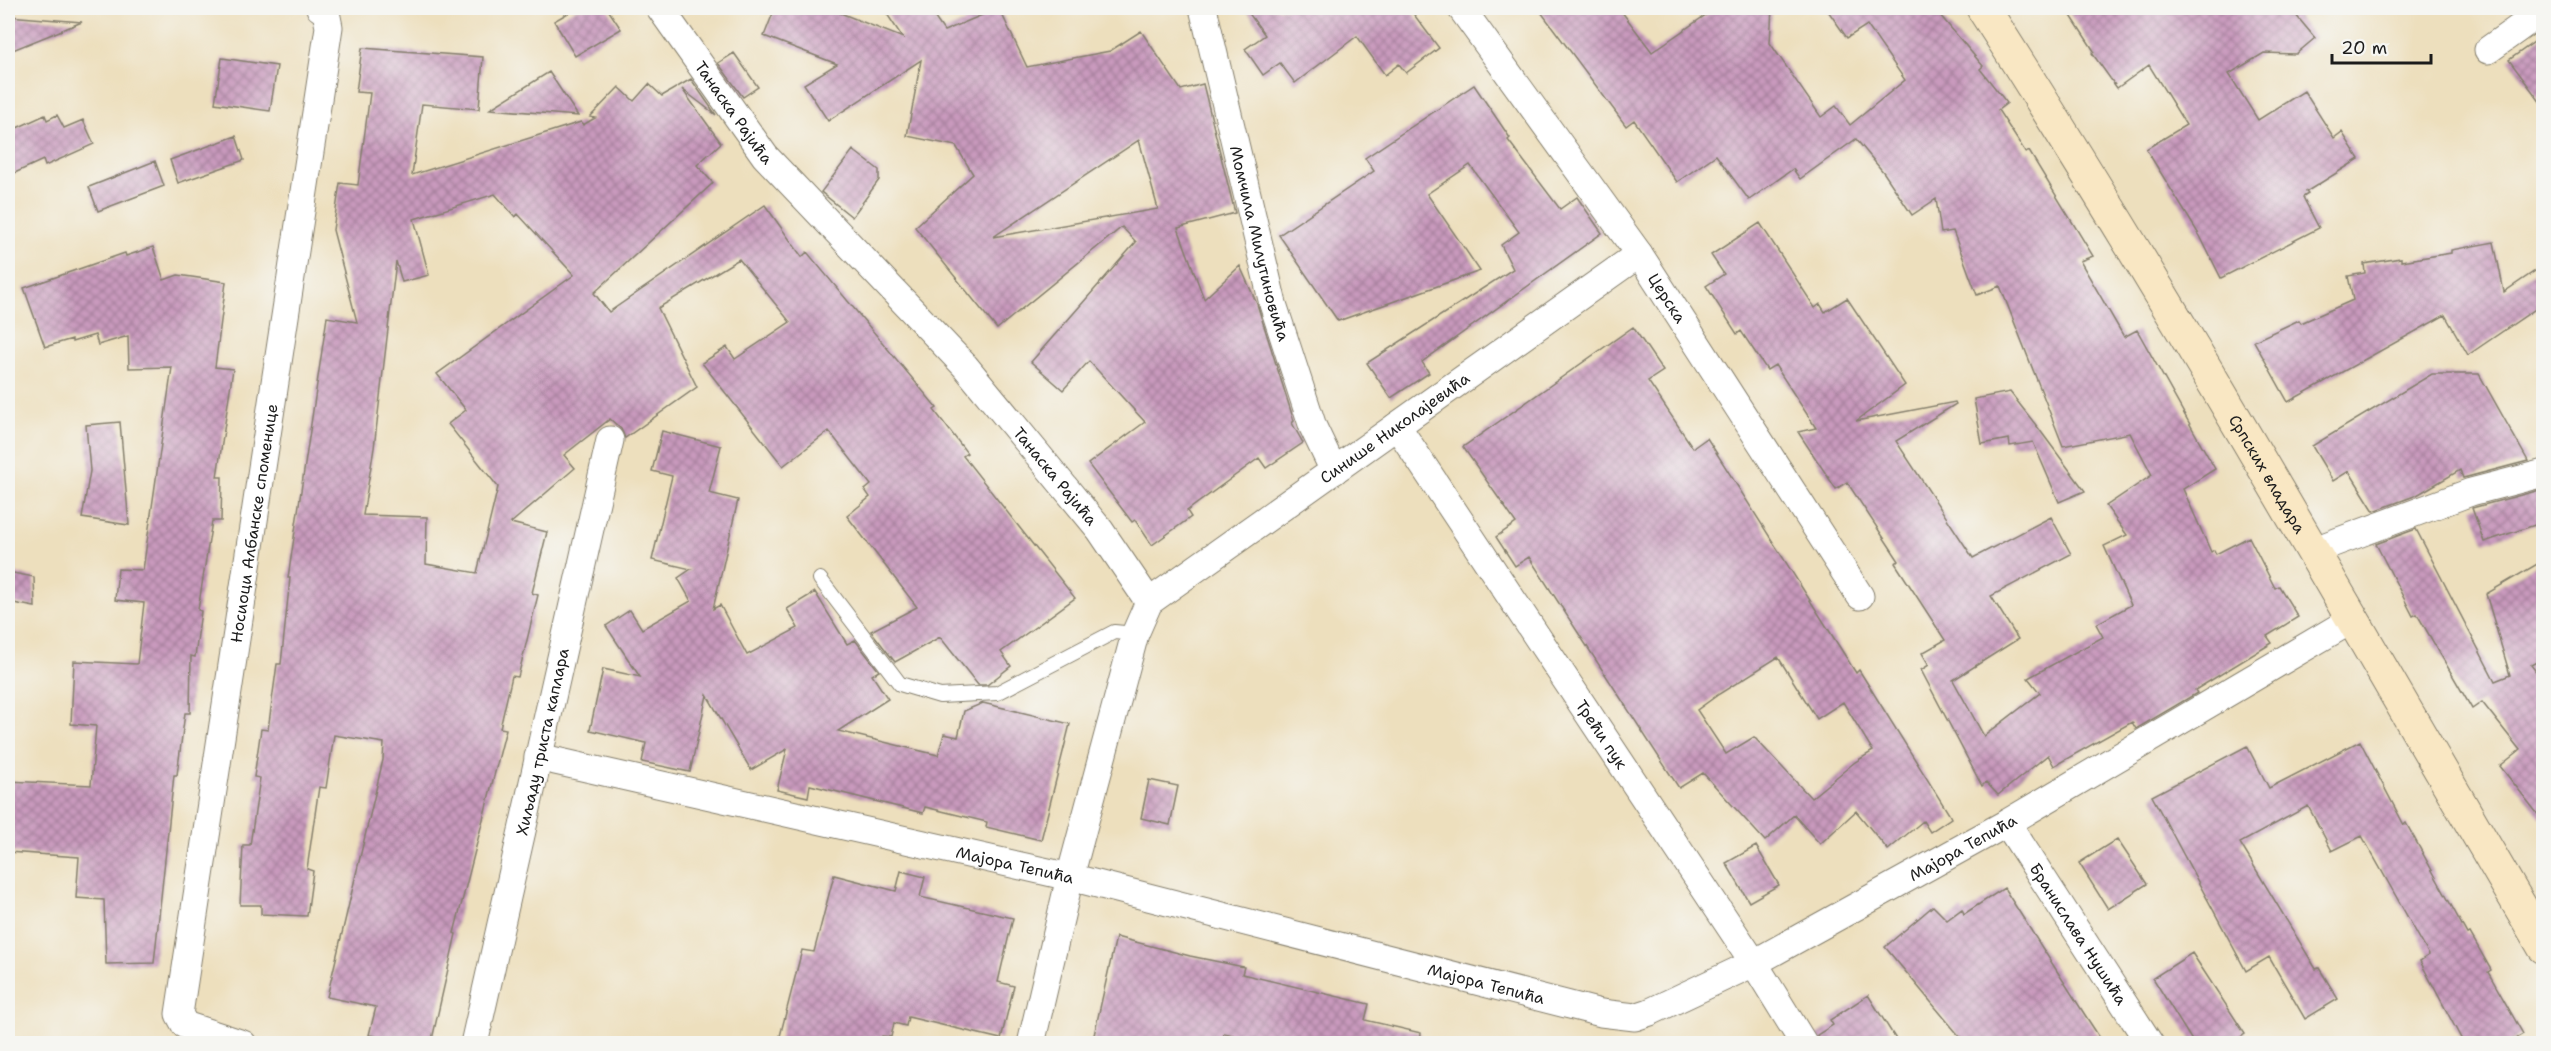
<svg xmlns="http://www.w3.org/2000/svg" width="2551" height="1051" font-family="'Shantell Sans',sans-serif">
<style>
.building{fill:url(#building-cross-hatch);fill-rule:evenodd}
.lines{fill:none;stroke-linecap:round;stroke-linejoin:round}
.service-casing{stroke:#847e6c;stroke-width:16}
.minor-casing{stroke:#847e6c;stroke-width:29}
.secondary-casing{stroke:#847e6c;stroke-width:35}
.service{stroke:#fff;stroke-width:14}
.minor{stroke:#fff;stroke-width:27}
.secondary{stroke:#f9e7c3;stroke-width:33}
.labels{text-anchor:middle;stroke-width:4.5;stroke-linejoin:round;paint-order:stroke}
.street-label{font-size:16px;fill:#1c1c1c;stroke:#f6f6f2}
</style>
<defs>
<pattern id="building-cross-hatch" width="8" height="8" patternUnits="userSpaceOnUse" patternTransform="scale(1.5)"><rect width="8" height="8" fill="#c99abd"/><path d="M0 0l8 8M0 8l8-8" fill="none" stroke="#a27d99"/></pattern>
</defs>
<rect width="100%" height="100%" fill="#f6f6f2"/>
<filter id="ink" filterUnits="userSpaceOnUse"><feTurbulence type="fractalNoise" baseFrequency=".0167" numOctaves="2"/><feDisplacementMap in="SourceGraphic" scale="12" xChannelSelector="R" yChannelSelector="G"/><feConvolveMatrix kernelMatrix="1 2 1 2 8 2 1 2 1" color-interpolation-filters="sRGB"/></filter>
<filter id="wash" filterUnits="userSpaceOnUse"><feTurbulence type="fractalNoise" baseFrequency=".008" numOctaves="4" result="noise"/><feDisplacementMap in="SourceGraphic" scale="24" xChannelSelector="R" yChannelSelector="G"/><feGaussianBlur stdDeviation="1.35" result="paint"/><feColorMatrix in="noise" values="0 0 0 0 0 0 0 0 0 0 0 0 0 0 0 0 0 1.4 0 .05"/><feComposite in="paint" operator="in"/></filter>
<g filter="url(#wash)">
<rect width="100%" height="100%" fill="#eddfbd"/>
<g id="blocks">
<path class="building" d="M577,8h30l14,21 -46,27 -21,-35z
M775,8h53l75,30 -20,-30h45l16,23 55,-23 28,59 83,-16 31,-20 40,59 22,-6 32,129 -57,15 26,71 36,-33 17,38 37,117 -2,2 11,20 -37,25 -7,-10 -72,53 4,6 -39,28 -17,-25 -3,2 -44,-58 57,-42 -56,-61 -26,29 -32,-28 105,-120 -14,-15 -125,102 -82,-102 58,-53 -17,-28 -49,-10 14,-76 -93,61 -24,-37 33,-20 -73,-28zM1139,140l19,69 -165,28z
M1245,8h164l30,40 -33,25 -7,-9 -14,11 -28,-39 -62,47 -15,-20 -17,12 -18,-26 20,-14z
M1538,8h81l33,44 64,-44h56l-2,35 51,74 15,-11 14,19 55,-45 -38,-55 -20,13 -21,-30h108l49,58 -3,3 27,34 -9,7 28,43 3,-2 64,105 -13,5 44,76 13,-7 78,139 -32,20 28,63 3,-2 2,4 33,-17 26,51 4,-2 19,31 -31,19 5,7 -77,47 2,3 -61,36 -4,-7 -78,44 -6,-11 -50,40 -12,-13 -4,4 -61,-116 8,-5 -7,-12 23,-13 -50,-77 4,-2 -52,-79 -11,7 -38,-57 18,-4 -41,-63 -8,5 -26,-39 -4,3 -31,-48 18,-12 -13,-19 49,-32 55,85 5,-4 5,8 22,-14 58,87 -49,36 99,-19 1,2 -60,37 77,117 78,-41 20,37 -80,42 27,43 -65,41 31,56 56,-43 -12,-15 75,-41 -7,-13 35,-19 -27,-59 23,-11 -21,-29 46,-31 -22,-42 -67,13 -63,-160 -23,9 -24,-64 -12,2 -5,-34 -24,16 -28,-42 -28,-34 -56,40 -7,-10 -44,31 -33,-45 -39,27 -43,-62 -8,6z
M2066,8h224l25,30 -19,16 -32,-1 -35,21 29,46 46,-29 30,47 8,-6 17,27 -53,33 2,2 -5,3 16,31 -98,50 -21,-42 -54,-87 40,-24 -37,-60 -32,23 -25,-35 2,-2z
M8,16l74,6 -74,30z
M2544,35v72l-35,-47z
M362,48l121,9 -4,52 -57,-5 -10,71 169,-53 2,3 12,-7 -5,-1 29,-30 15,14 15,-17 13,12 29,-17 25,36 -34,-26 39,54 -24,22 16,18 -119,110 15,19 156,-107 37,52 5,-5 130,156 -3,2 33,43 -4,3 112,142 -74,54 10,14 -24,19h-9l-38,-48 -45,25 -24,-31 46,-24 -70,-91 23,-19 -5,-7 6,-5 -42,-54 -46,35 -81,-103 25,-16 8,12 55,-37 -51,-63 -81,49 39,79 -72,51 -4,-9 -11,-10 -46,36 11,13 -64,55 36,9 -15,61 6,2 -20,82 -6,-1 -12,52 6,1 -52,204 2,1 -25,110h-58l2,-8 -6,-1 7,-28 -49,-10 56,-237 1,-17 -50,-8 -8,53 -7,-1 -12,82 6,2 -6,45 -46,-2v-9h-21l3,-60h7l10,-67 -6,-1 7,-48 7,1 9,-66h4l9,-86h-2l39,-261 30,5 -24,-92 7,-47 18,2 12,-92 -14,-1zM495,194l20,23 3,-3 56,61 -137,99 29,36 -18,14 50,63 -21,86 -51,-9 1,-47 -64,-2 11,-67 22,-187 6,21 27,-7 -15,-56z
M734,53l24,34 -15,10 -25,-34z
M222,58l55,8 -7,45 -55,-8z
M549,72l29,44 -88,-7z
M1474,85l36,53 -2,2 52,69 17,-12 25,36 -180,129 7,11 -38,25 -24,-35 146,-94 -12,-24 18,-13 -49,-67 -43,29 53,77 -142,50 -59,-86 95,-64 -9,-13z
M45,115l2,5 10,-5 7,13 19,-8 11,24 -49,22 -2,-6 -35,16v-44z
M236,136l8,24 -66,23 -8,-23z
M853,150l26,20v10l-27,37 -31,-25z
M155,161l9,25 -66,25 -9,-24z
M2494,242l10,50 40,-27v38l-76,52 -23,-40 -157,87 -34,-61 45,-21 2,3 52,-23 -5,-24 17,-3 -1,-9 37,-6v3l50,-8v-3z
M153,247l11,33 14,-5 48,7 -11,85 18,2 -16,108h5l-1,44h-9l-14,89 3,1 -6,46 -4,-1 -1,57h-5l-8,62h-3l-20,188 -48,1 -2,-64 -28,-2 3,-41 -71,-5v-71l83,4 5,-59 -25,-2 3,-63 63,3 7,-61 -29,-3 3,-31 25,1 29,-203 -43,1 -1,-32 -30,9 -3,-10 -23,7v-3l-27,8 -21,-59 101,-35 1,3z
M1633,327l30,44 -15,10 45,67 14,-10 149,235 3,-3 90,144 2,4 -21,14 -7,-11 -35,29 -32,-39 -36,33 -26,-29 -29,26 -62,-68 -24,15 -150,-231 -14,9 -19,-29 20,-14 -53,-76zM1778,657l39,62 26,-17 30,49 -18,11 -44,36 -57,-61 -28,17 -29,-44 22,-16z
M2432,374h47l49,87 -65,17 -3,-8 -43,25 -43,16 -25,-40 -16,10 -21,-35z
M2010,392l29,37 46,62 -26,11 -26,-60 -23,4 -1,-7 -27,5 -8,-45z
M120,422l9,103 -47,-7 8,-47 -4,-46z
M662,431l59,15 -12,47 29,7 -25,109 7,-4 27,50 51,-27 -11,-19 28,-17 32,52 8,-4 24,31 -7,4 16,24 -50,32 100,24 6,-21 14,3 6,-26 19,-8 87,21 -29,116 -55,-13 1,-5 -62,-15 -2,6 -113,-28 -2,12 -31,-7 10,-41 -36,21 -44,-75 -17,77 -48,-10 4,-19 -56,-13 13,-61 37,8 -34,-51 24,-16 12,19 49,-28 -13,-23 13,-9 -39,-9 20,-84 -20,-5z
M2544,489v33l-60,20 -12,-34z
M2416,529l79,152 15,-6 -24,-81 58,-34v98l-13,7 13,17v140l-44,-56 20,-16 -38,-48 -10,7 -55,-95 -4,2 -37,-72z
M8,572l26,5 1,30 -27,-5z
M2360,741l44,84 2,-2 61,111 3,-1 21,37 -3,2 35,62 -17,10h-42l-44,-83 9,-6 -67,-119 -30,15 -24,-45 -68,37 76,126 3,-1 19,31 -33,20 -36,-62 -23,14 -94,-175 95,-50 22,42z
M1149,780l29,6 -8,39 -29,-7z
M2117,839l30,45 -39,25 -29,-46z
M1756,846l23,39 -30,17 -23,-39z
M901,871l24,6 -5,20 93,21 -15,64 16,4 -13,53 -93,-22 -2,9 -12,-3 -3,14 -9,-1 -2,8h-102l24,-94 12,2 20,-77 62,16z
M2004,888l81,127 19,29h-138l-81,-97 48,-41 14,14 15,-11 2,5z
M1116,937l74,19 54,11 -2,7 127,30 -4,16 56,13 -1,11h-152l-44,-11 -2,11h-130z
M2192,953l53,81 -15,10h-36l-41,-66z
M1868,995l31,49h-79l-3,-9 16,-10 -3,-5z"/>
</g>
</g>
<g filter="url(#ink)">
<use href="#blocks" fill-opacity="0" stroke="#847e6c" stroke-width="1.5"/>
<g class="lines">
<defs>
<path id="service" d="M820,579l80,105 40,12 57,-3 117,-61 21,2"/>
<g id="minor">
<path id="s1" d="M660,8l105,148 200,210 135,164 49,72"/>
<path id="s2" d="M1203,8l70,296 40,123 21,44"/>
<path id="s3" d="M1461,8l178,246 221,342"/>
<path d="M2488,50l56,-40"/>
<path id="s4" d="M1397,426l357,537 50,81"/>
<path d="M2312,551l159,-59 73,-19"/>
<path id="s5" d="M538,757l532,120 531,136 34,4 15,-5 104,-49 253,-140 346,-204"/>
<path id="s6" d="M2007,823l143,221"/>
<path id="s7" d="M243,1044l-58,-19 -6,-11 150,-987 -3,-15 -6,-4"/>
<path id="s8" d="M474,1044l136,-604"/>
<path id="s9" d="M1031,1044l39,-167 65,-243 14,-32 490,-348"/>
</g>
<g id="secondary">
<path id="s10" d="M1983,8c197,306 376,625 561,939"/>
</g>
</defs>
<use href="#service" class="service-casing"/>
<use href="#minor" class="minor-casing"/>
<use href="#secondary" class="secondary-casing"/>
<use href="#service" class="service"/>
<use href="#minor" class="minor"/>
<use href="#secondary" class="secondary"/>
</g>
</g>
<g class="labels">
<g class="street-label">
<text dy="6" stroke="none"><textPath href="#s1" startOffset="128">Танаска Рајића</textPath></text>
<text dy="6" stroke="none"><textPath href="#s2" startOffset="242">Момчила Милутиновића</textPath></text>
<text dy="6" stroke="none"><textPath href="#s3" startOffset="356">Церска</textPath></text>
<text dy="6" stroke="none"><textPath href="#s9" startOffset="759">Синише Николајевића</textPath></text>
<text dy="6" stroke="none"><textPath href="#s10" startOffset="546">Српских владара</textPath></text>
<text dy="6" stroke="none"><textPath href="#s1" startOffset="614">Танаска Рајића</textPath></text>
<text dy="6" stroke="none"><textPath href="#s7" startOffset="570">Носиоци Албанске споменице</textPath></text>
<text dy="6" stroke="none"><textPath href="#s4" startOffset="370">Трећи пук</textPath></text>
<text dy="6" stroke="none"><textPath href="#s8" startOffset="310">Хиљаду триста каплара</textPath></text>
<text dy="6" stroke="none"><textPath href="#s5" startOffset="1497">Мајора Тепића</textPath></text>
<text dy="6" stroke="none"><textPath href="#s5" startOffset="489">Мајора Тепића</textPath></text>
<text dy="6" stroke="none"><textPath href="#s6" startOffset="132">Бранислава Нушића</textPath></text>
<text dy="6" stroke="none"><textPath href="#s5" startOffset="975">Мајора Тепића</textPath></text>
</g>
</g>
<rect width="2551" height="1051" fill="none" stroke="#f6f6f2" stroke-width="30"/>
<path d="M2332 54v9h99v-9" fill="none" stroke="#1c1c1c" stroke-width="3"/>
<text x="2341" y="54" font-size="18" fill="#1c1c1c" stroke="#f6f6f2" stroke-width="4.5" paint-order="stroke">20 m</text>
</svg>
